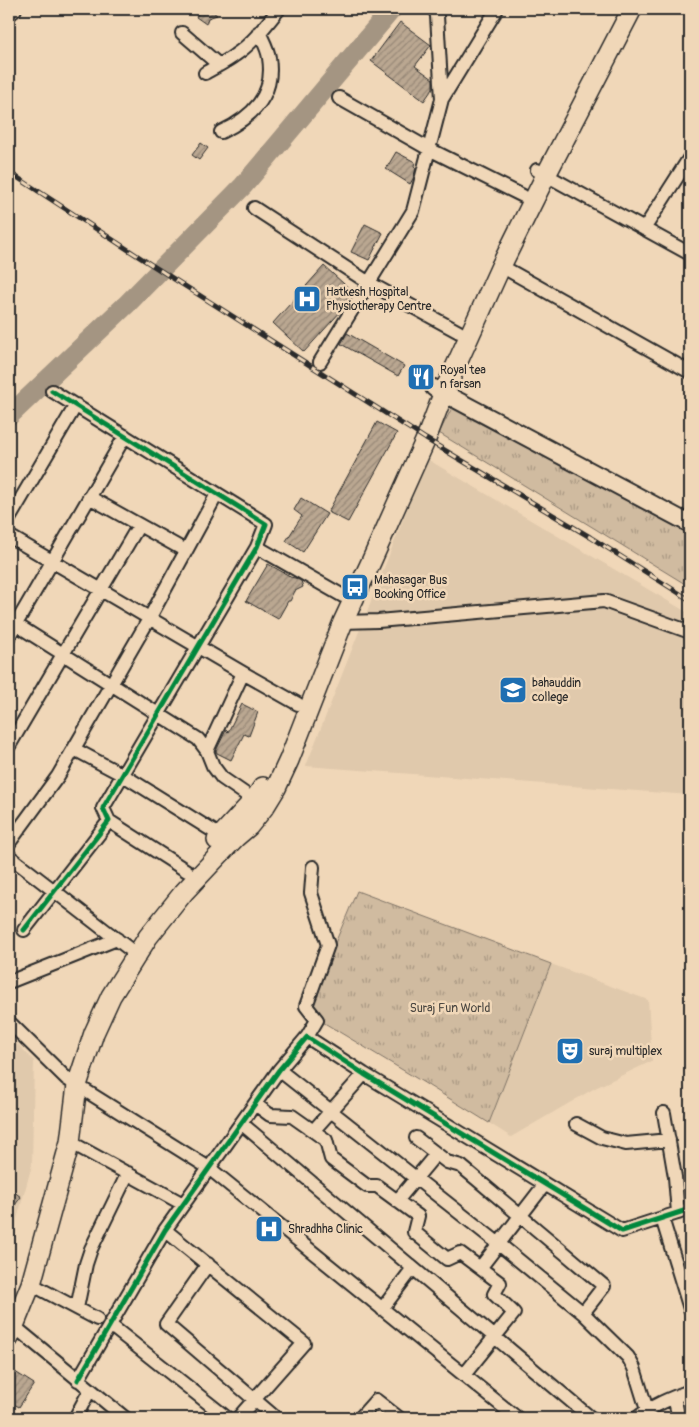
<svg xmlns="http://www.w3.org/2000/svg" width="699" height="1427" font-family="Pangolin,sans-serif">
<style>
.built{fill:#e0c9ac}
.grass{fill:url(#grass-tufts);stroke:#7e7366}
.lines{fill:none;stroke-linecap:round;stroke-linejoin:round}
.river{stroke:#a49582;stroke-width:20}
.building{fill:url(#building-hatch);stroke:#2b2b2b}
.street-casing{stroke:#2b2b2b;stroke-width:16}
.secondary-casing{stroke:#2b2b2b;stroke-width:20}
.primary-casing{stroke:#2b2b2b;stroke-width:22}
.street{stroke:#f0d7b8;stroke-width:12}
.secondary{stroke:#f0d7b8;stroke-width:16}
.primary{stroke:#f0d7b8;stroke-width:19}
.rail-casing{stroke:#2b2b2b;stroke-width:5}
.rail{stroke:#f0d7b8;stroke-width:3;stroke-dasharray:9;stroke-linecap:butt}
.cycleway-casing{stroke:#f0d7b8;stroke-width:8}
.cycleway{stroke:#00873e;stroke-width:5}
.labels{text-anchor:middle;stroke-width:5;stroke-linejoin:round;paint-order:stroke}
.poi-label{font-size:12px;fill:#2b2b2b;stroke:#f0d7b8;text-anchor:start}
.park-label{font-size:12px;fill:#4c4842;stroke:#f0d7b8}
</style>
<defs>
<pattern id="grass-tufts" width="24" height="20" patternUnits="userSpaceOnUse" patternTransform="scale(1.25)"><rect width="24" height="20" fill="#d0bba0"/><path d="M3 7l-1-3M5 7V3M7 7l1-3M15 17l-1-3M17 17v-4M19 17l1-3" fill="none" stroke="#a99883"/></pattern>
<pattern id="building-hatch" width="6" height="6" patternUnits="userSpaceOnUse" patternTransform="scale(1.25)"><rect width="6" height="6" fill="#baa791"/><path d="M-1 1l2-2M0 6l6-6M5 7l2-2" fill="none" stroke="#978877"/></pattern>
</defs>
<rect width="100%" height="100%" fill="#f0d7b8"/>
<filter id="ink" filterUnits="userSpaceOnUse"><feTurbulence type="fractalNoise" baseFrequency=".02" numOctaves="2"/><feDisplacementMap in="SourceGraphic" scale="10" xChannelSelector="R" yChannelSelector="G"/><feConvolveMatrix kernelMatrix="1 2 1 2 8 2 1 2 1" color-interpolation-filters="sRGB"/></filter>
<g filter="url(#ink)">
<path class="built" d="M427,459l263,155v181l-384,-29z
M551,964l97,36 4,61 -57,27 -84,49 -22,-14z
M9,1035l25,26 -2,104 -23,83z"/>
<path class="grass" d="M453,406l232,123 5,5v53l-251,-154z
M357,891l194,73 -62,159 -68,-42 -115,-69z"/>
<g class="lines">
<path class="river" d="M9,416l118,-112 116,-118 149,-177"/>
</g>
<path class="building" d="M202,9h7l8,6 -9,3 -2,6 -10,-7z
M400,22l31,23 -16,21 18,13v9l-9,13 -53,-40z
M201,143l7,5 -9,12 -7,-5z
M396,152l19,10 -1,4 2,2 -3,11 -3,5 -24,-15z
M365,224l18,9 -14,27 -18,-8z
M324,266l29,26 -11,18 -38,42 -31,-29z
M347,333l57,33 -6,10 -57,-32z
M377,422l20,11 -49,89 -20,-10z
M301,498l26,16 -24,38 -17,-11 16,-25 -8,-6z
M268,564l20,11 2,2 5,1 6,3 2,6 -8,4 -5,10h-2l-10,18 -32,-18z
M242,704l16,8 -9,24 -5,-2 -13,26 -14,-7 -1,-2 10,-21 2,2z
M9,1188l12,9 -12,16z
M261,1221l15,12 -6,7 -14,-13z
M9,1368l25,16 -15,23 -10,-6z"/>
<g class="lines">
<defs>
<path id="street" d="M182,33l37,32
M205,73c10,-6 21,-11 30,-18 18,-12 31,-30 44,-46
M339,98l90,51 94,47
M442,99l55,-90
M221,132c32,-15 54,-37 48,-74 -1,-9 -6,-17 -10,-26
M537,170l153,84
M254,208l115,75 90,49
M644,229l46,-72
M501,266l189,106
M320,362l93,-151 29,-112 -5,-83 -2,-7
M89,497l97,54
M9,519l67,-114
M9,536l234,137 55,31
M257,547l86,49
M9,620l189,119 9,12 6,15 9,12 32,22
M343,622l35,-1 226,-20 86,31
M9,636l116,-200
M9,746l130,-221
M74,749l49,26 98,61h5
M207,751l36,-78
M109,821l78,50
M9,843l49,-67 91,-157 68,-125
M9,856l119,92
M24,930l85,-109 -6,-13 154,-261 9,-23 -214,-133
M9,982l108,-43
M9,1022l58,57 142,89 308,250
M307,1037l10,-17 -11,-14 22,-61 -17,-52 2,-26
M279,1070l220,174 84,69 45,44 6,11 13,42
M255,1104l15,11 22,1 34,24 5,19 36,27h10l41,30 -4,16 33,27 13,-6 40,30 -6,11 20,19 -50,62
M664,1113l11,64 3,36
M241,1123l350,295
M576,1124l26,14 24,6 43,-4
M313,1131l51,-57
M416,1138l31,24 14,4 143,120 -21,27
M70,1142l113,62
M397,1201l39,-47
M662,1218l28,91
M165,1230l139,113 -66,75
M208,1264l-42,60 110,94
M480,1268l65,-84
M31,1284l66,35
M77,1308l9,-44 5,-15 37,-76
M382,1309l31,-41
M9,1322l116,96
M110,1325l117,93
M78,1380l87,-150 114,-160 28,-33 57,37 258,157 68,-22
M674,1397l5,21
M75,1418l15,-28
M360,1418l16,-18 23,18
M637,1418c16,-13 34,-20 53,-27"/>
<path id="secondary" d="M9,12l4,-3
M434,388l256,136"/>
<path id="primary" d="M217,840l37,-40 9,-13
M9,1338l22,-54 39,-142 7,-57 17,-52 17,-37 37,-59 36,-45 52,-55 13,-11 16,-20 11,-18 13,-28 54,-138 28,-60 55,-123 18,-47 57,-126 45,-91 86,-166"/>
</defs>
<use href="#street" class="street-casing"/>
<use href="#secondary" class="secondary-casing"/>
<use href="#primary" class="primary-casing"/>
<use href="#street" class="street"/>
<use href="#secondary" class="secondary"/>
<use href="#primary" class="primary"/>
<defs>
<path id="rail" d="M9,172l135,88 282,179 164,98 100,63"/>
</defs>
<use href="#rail" class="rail-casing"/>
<use href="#rail" class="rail"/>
<defs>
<path id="cycleway" d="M24,930l85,-109 -6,-13 154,-261 9,-23 -214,-133
M78,1380l87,-150 114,-160 28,-33 57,37 258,157 68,-22"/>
</defs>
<use href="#cycleway" class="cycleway-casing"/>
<use href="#cycleway" class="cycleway"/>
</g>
</g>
<defs>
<symbol id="hospital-square" viewBox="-11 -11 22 22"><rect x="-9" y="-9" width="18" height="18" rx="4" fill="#1f6fb2" stroke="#f0d7b8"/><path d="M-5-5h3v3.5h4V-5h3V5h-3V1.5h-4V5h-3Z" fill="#fff"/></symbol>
<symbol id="restaurant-square" viewBox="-11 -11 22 22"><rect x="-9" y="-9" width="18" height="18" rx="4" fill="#1f6fb2" stroke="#f0d7b8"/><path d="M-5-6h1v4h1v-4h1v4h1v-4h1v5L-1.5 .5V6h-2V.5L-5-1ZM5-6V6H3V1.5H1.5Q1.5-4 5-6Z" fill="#fff"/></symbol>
<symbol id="bus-square" viewBox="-11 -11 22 22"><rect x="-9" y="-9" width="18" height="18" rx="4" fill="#1f6fb2" stroke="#f0d7b8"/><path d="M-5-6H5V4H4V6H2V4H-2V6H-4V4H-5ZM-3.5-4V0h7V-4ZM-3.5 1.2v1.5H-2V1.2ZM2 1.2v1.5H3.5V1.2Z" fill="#fff"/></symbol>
<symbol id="university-square" viewBox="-11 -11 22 22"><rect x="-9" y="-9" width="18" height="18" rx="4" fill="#1f6fb2" stroke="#f0d7b8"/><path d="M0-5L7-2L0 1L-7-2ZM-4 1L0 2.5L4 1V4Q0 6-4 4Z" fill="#fff"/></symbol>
<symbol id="theatre-square" viewBox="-11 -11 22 22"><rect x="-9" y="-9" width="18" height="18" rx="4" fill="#1f6fb2" stroke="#f0d7b8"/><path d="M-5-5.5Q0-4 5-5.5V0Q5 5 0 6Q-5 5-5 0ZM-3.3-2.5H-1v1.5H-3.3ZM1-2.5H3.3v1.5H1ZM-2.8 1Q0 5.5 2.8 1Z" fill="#fff"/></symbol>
</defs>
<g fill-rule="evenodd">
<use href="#hospital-square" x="291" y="283" width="32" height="32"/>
<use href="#restaurant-square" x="405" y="361" width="32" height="32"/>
<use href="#bus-square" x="339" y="571" width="32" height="32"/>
<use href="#university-square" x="497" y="674" width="32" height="32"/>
<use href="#theatre-square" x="554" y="1035" width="32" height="32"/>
<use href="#hospital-square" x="253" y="1213" width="32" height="32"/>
</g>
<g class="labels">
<g class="poi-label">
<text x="326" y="296">Hatkesh Hospital<tspan x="326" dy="14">Physiotherapy Centre</tspan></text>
<text x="440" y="374">Royal tea<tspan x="440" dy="14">n farsan</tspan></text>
<text x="374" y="584">Mahasagar Bus<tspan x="374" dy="14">Booking Office</tspan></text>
<text x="532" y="687">bahauddin<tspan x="532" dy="14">college</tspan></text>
<text x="589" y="1055">suraj multiplex</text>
<text x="288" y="1233">Shradhha Clinic</text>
</g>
<g class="park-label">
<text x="450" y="1012">Suraj Fun World</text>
</g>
</g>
<rect width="699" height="1427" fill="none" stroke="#f0d7b8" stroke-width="30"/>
<rect x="15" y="15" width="669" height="1397" fill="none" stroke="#2b2b2b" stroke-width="2" filter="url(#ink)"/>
</svg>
